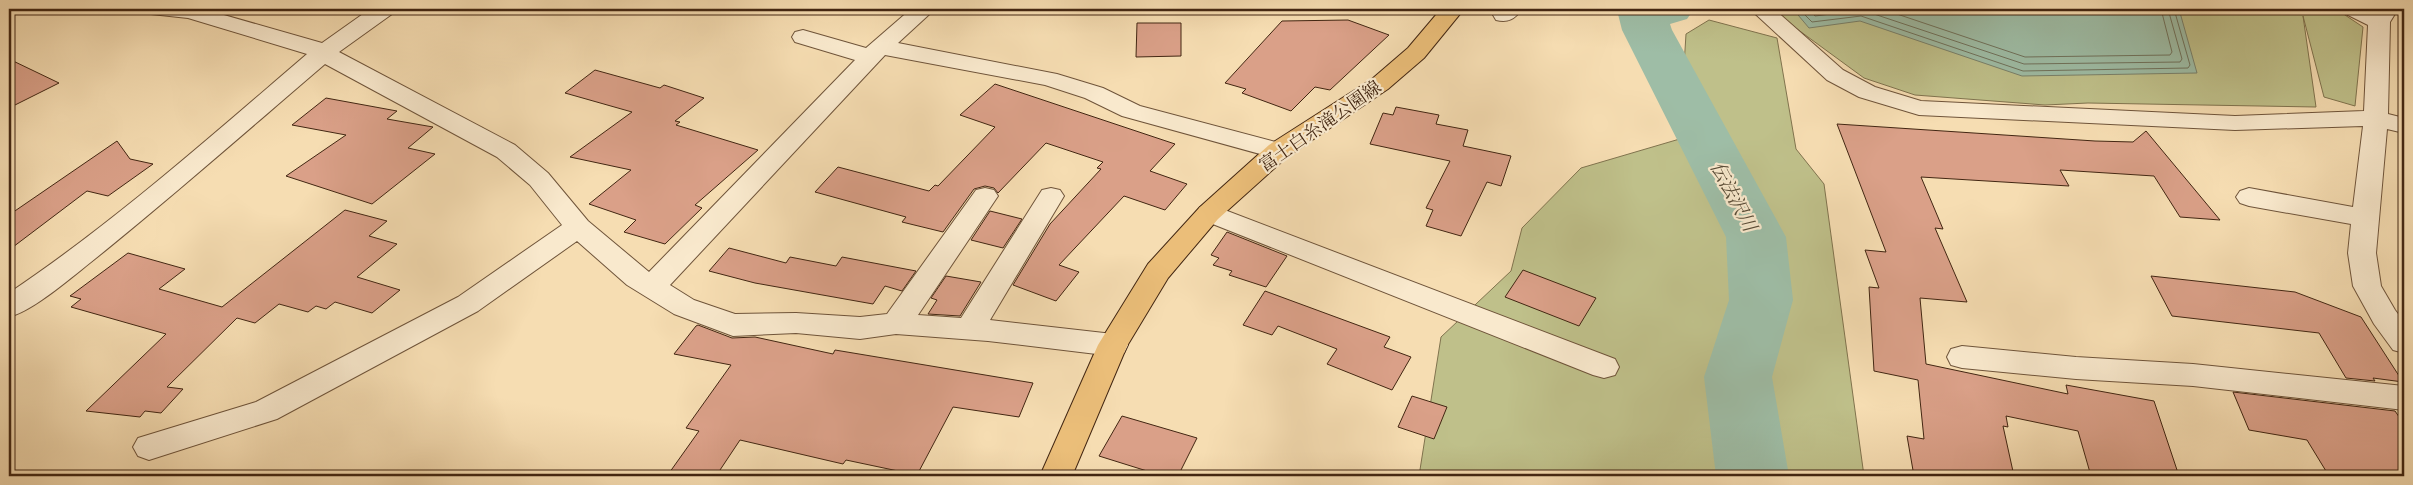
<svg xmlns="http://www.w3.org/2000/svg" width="2413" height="485" font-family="'IM FELL Great Primer','Noto Serif JP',serif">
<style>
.green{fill:#bfc08a;stroke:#80734e}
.water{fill:#9ebda6;stroke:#79816b}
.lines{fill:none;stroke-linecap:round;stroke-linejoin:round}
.shore{stroke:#70725c;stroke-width:1}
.river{fill:#9ebda6;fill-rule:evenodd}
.building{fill:#daa088;stroke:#422612}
.street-casing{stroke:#6f543a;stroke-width:2}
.primary-casing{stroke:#422612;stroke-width:2}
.street{fill:#f9e9cd;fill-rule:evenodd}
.primary{fill:#ebbe79;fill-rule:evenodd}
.labels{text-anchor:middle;stroke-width:4.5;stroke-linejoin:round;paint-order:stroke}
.street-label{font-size:18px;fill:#422612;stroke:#f9e9cd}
.water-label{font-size:19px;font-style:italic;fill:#594c37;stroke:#f9e9cd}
</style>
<rect width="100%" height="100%" fill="#f6ddb2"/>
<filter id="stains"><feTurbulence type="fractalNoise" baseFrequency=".004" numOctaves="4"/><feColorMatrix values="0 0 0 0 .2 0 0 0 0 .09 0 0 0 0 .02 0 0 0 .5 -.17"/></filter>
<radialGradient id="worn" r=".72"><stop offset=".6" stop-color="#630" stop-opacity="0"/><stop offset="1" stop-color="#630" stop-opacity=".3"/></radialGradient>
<path class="green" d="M1773,9h563l27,18 -8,79 -31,-9 -21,-81 13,91 -228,-4 -43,2 -130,-10 -51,-17 -82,-60z
M1709,20l68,18 19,111 28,35 40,292h-445l22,-139 70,-66 11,-43 59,-60 119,-35 -18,-35 4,-64z"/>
<path class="water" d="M1793,9h386l18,64 -175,3 -162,-55 -51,7z"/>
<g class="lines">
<path class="shore" d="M1799,9l13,13 49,-6 162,55 165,-3 2,-3 -16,-56
M1808,9l7,7 47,-6 162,54 156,-2 2,-3 -14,-50
M1882,9l143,48 145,-2 2,-3 -11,-43"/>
<path class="river" d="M1622,9h72l-7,10 -17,5 2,6 114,207 7,63 -21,77 17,99h-73l-12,-99 25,-77 -3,-63 -104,-207 -4,-16z"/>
</g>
<path class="building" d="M1348,20l41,15 -59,55 -15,-3 -24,24 -49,-18 4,-4 -21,-6 57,-62z
M1137,23h44v33l-45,1z
M9,59l50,24 -50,25z
M595,70l65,18 4,-3 40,13 -29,23 5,1 -4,3 82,25 -63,55 7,3 -37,36 -41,-12 12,-12 -47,-16 42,-34 -61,-13 62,-45 -67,-19z
M995,84l180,60 -25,27 37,13 -22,26 -41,-14 -65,69 20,7 -23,29 -43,-16 37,-61 51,-55 -4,-1 6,-6 -57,-19 -48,50 -4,-5 -9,-2 -11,3 -31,43 -41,-10 4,-5 -91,-25 23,-25 91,24 6,-6 3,1 57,-59 -35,-12z
M326,98l71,13 -10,8 46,8 -25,21 27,6 -63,50 -86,-28 60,-41 -54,-10z
M1396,107l43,8 -3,9 32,6 -5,16 48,10 -10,30 -14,-4 -26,54 -35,-10 7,-16 -7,-2 24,-47 -80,-17 13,-31 10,2z
M1837,124l258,17 38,1 13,-11 74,89 -40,-3 -26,-41 -94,-6 9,16 -148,-9 22,52 -8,-1 32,74 -47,-4 6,66 142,30 -2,-9 88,16 25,75h-88l-13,-45 -72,-15 2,11 -5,-1 11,50h-100l-7,-40 17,3 -6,-59 -44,-9 -5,-84 10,1 -14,-38 21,2z
M117,141l13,18 23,5 -45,32 -21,-5 -78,59v-35z
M345,210l42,11 -18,15 28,8 -40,33 43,13 -28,23 -37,-11 -9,7 -10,-3 -8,6 -29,-8 -24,19 -18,-5 -70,69 16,2 -22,24 -16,-2 -5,6 -54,-6 80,-77 -95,-27 10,-8 -11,-3 58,-43 57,16 -26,20 63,18z
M990,211l32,8 -19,29 -32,-8z
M1227,232l60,24 -21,31 -37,-12 3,-4 -19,-6 6,-7 -8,-3z
M729,248l57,15 4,-6 46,9 6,-9 74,14 -14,20 -17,-5 -12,18 -118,-21 -46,-12z
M1523,270l73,28 -17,28 -74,-29z
M946,276l35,6 -21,34 -32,-2 9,-14 -6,-2z
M2151,276l144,16 66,25 42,65 -30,-4 2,3 -29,-3 -27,-45 -147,-17z
M1265,291l125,46 -6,10 27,10 -19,33 -65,-26 10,-15 -59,-23 -6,9 -29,-10z
M698,325l34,13 23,-1 78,17 2,-4 198,33 -14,34 -66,-10 -36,68 -71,-15 -3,4 -103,-24 -24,36h-49l32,-45 -13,-3 45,-63 -57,-11 22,-28z
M2233,392l162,19 9,13v52h-75l-22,-36 -58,-10z
M1412,396l35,11 -13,32 -36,-12z
M1122,416l75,22 -19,38h-15l-64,-20z"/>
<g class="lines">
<defs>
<path id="street" d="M148,9h55l119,34 48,-34h25l-3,5 -53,38 176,93 33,28 40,48 61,51 206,-212 -60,-18 -3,-5 3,-5 8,-2 63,18 45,-39h24l-37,34 159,31 46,14 37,18 147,39 4,6 -4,6 -9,2 -156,-43 -37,-18 -40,-13 -160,-30 -215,230 24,15 41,14 61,-1 64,4 27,-3 89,-124 9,-2 9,2 4,6 -80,119 43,3 81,-128 9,-2 9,2 4,6 -74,124 123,14 11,3 4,8 -4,8 -11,3 -125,-15 -92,-7 -36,5 -64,-6 -63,3 -59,-22 -47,-29 -50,-44 -99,70 -201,108 -128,41 -11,-4 -5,-9 5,-9 118,-36 202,-105 104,-72 -32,-40 -33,-28 -172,-93c-76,65 -151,131 -229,194 -22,17 -61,52 -87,59v-24c106,-71 201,-156 298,-239l-119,-36 -37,-4z
M1498,9h24c-7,10 -14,14 -26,11l-3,-5z
M1750,9h24l69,61 32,17 46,14 314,15 129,-5 4,-86 -22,-11 -3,-5h27l5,2 1,-2h22l-8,13 -2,92 16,4v15l-17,-4 -11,124 5,33 14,24 9,12v31l-11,-3 -19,-26 -21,-38 -5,-33 3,-29 -102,-18 -9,-3 -4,-6 4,-6 9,-3 104,19 10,-81 -128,4 -316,-15 -60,-18 -32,-17z
M1209,204l406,155 4,8 -4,8 -11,3 -11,-3 -393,-156 -4,-6 4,-6z
M1962,346l114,11 117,7 211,22v24l-211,-24 -117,-7 -114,-11 -11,-3 -4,-8 4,-8z"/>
<path id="primary" d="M1441,9h23l-40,49 -36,31 -101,68 -69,62 -50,59 -41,68 -55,130h-32l58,-131 50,-81 52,-57 69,-62 103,-66 36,-31z"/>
</defs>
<use href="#street" class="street-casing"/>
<use href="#primary" class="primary-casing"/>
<use href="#street" class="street"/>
<use href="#primary" class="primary"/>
</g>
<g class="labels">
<g class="street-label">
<text transform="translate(1320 126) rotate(-35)" y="6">富士白糸滝公園線</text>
</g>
<g class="water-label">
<text transform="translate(1734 196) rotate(62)" y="7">伝法沢川</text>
</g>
</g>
<rect width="2413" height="485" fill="none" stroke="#f6ddb2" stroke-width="30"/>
<rect x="10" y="10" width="2393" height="465" fill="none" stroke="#422612" stroke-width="2.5"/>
<rect x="15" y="15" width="2383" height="455" fill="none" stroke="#422612"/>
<rect width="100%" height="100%" filter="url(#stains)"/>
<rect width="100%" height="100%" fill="url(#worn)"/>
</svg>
